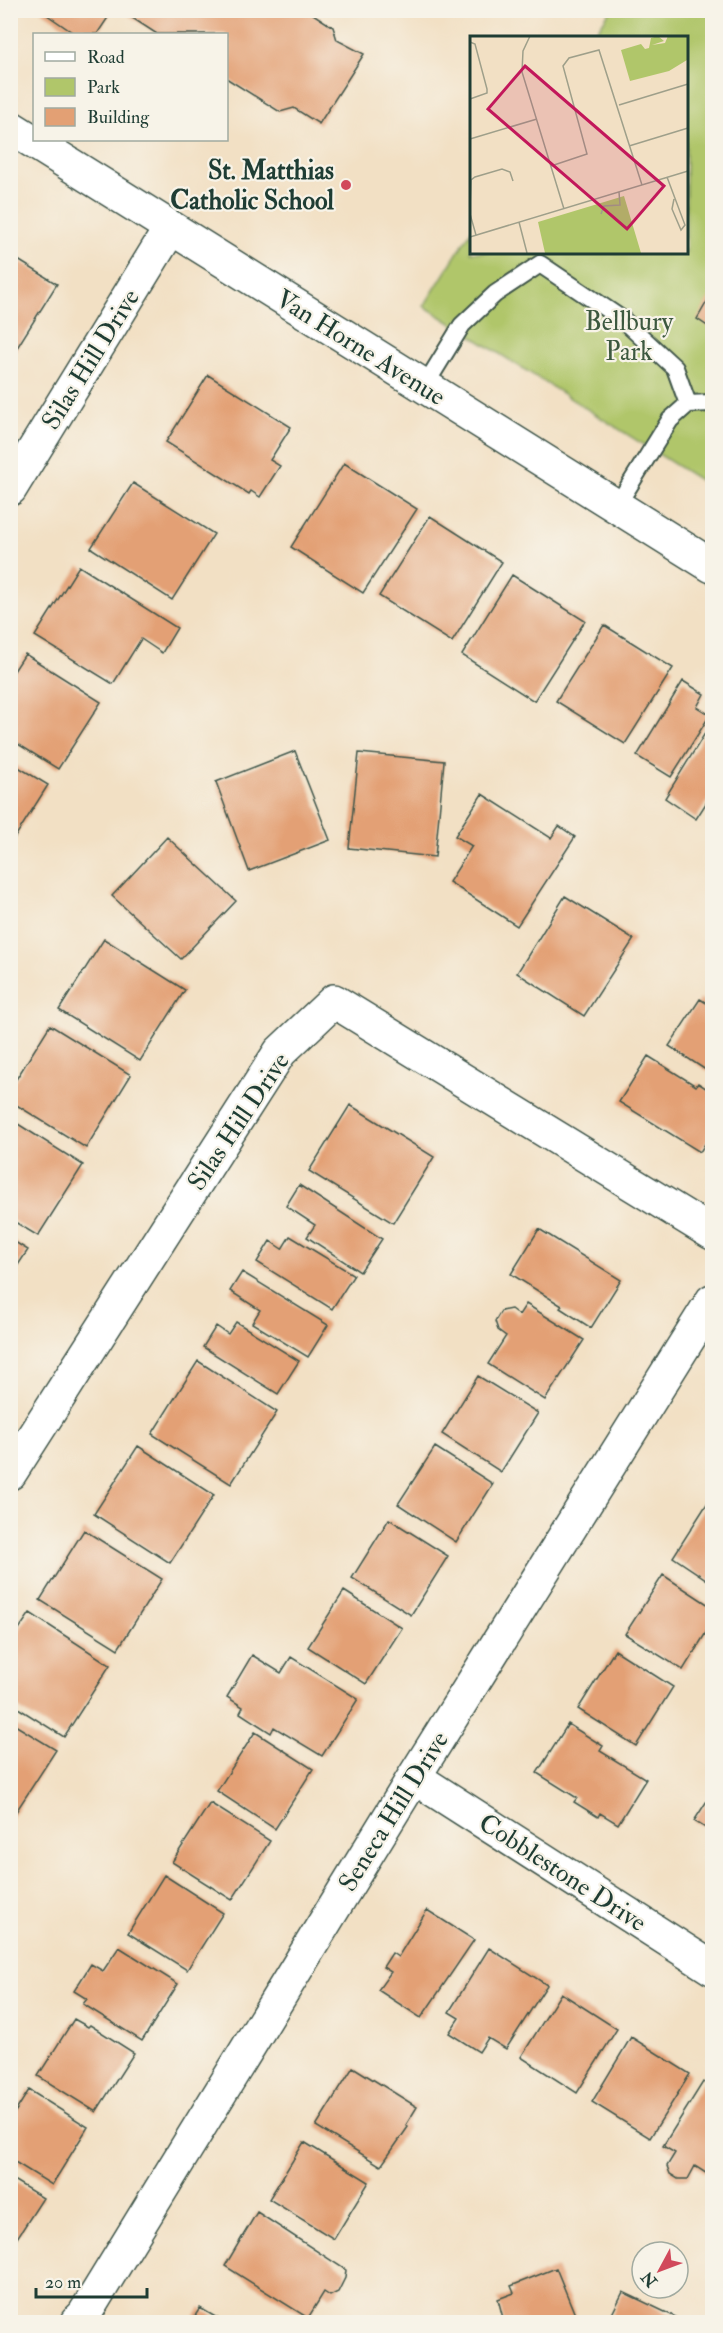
<svg xmlns="http://www.w3.org/2000/svg" width="723" height="2333" font-family="'IM FELL Double Pica',serif">
<style>
.green{fill:#b0c66a;stroke:#68824f;stroke-width:1.5}
.building{fill:#e3a074}
.lines{fill:none;stroke-linecap:round;stroke-linejoin:round}
.lane-casing{stroke:#3f554a;stroke-width:20}
.street-casing{stroke:#3f554a;stroke-width:36}
.secondary-casing{stroke:#3f554a;stroke-width:36}
.lane{stroke:#fff;stroke-width:16}
.street{stroke:#fff;stroke-width:33}
.secondary{stroke:#fff;stroke-width:33}
.poi-dot{fill:#d1495b;stroke:#f7f3e8;stroke-width:2}
.labels{text-anchor:middle;stroke-width:4.5;stroke-linejoin:round;paint-order:stroke}
.poi-label{font-size:26px;font-weight:bold;fill:#1f3d34;stroke:#f7f3e8;text-anchor:end}
.park-label{font-size:26px;fill:#3c583f;stroke:#f7f3e8}
.street-label{font-size:26px;fill:#1f3d34;stroke:#f7f3e8}
.inset-road{fill:none;stroke:#9e9f8a;stroke-width:1.5}
.view{fill:#c2185b;fill-opacity:0.15;stroke:#c2185b;stroke-width:3}
.inset-edge{fill:none;stroke:#1f3d34;stroke-width:3}
</style>
<rect width="100%" height="100%" fill="#f7f3e8"/>
<filter id="ink" filterUnits="userSpaceOnUse"><feTurbulence type="fractalNoise" baseFrequency=".0167" numOctaves="2"/><feDisplacementMap in="SourceGraphic" scale="12" xChannelSelector="R" yChannelSelector="G"/><feConvolveMatrix kernelMatrix="1 2 1 2 8 2 1 2 1" color-interpolation-filters="sRGB"/></filter>
<filter id="wash" filterUnits="userSpaceOnUse"><feTurbulence type="fractalNoise" baseFrequency=".008" numOctaves="4" result="noise"/><feDisplacementMap in="SourceGraphic" scale="24" xChannelSelector="R" yChannelSelector="G"/><feGaussianBlur stdDeviation="1.35" result="paint"/><feColorMatrix in="noise" values="0 0 0 0 0 0 0 0 0 0 0 0 0 0 0 0 0 1.4 0 .05"/><feComposite in="paint" operator="in"/></filter>
<g filter="url(#wash)">
<rect width="100%" height="100%" fill="#f2e0c4"/>
<path class="green" d="M610,11h102v477l-288,-182 47,-75v21h215v-214l-93,-1z"/>
<g id="blocks">
<path class="building" d="M40,10h71v3l-14,21h-22z
M120,10h187l26,17 4,13 27,14 -45,70 -25,-16 -14,4 -54,-34v-44h-69z
M10,255l47,29 -47,75z
M712,293v36l-15,-10z
M208,375l83,52 -21,33 10,6 -20,31 -9,-6 -2,3 -83,-52z
M344,463l73,46 -54,84 -72,-46z
M133,483l81,51 -42,66 -81,-52z
M430,516l72,46 -50,80 -73,-46z
M79,566l98,62 -15,25 -21,-14 -28,45 -78,-48z
M512,575l73,46 -51,80 -72,-46z
M604,625l69,43 -48,76 -69,-43z
M25,654l76,48 -43,67 -48,-30v-62z
M683,681l21,13 -7,13 13,8 -39,62 -34,-21z
M707,730l5,4v60l-16,25 -31,-21z
M295,751l35,89 -81,31 -33,-89z
M359,753l85,8 -9,96 -86,-9z
M10,762l38,23 -38,60z
M482,794l69,44 8,-12 16,11 -58,89 -68,-44 23,-36 -17,-10z
M167,837l69,64 -55,58 -69,-63z
M565,896l69,43 -50,77 -67,-43z
M104,939l81,51 -45,71 -81,-51z
M700,999l11,7 1,-2v70l-43,-28z
M50,1025l81,50 -45,73 -76,-47v-12z
M648,1056l48,30 2,-3 14,9v41l-12,19 -81,-50z
M350,1105l84,52 -41,66 -84,-52z
M10,1119l73,46 -45,71 -28,-17z
M299,1185l83,54 -22,33 -53,-35 8,-12 -29,-19z
M539,1229l82,51 -30,48 -31,-20 2,-2 -51,-32z
M290,1236l64,39 -22,34 -75,-47 13,-21 12,8z
M10,1239l18,11 -18,27z
M242,1272l86,53 -20,32 -56,-34 8,-13 -30,-19z
M526,1304l58,36 -39,60 -57,-36 18,-28 -8,-6 -3,-9 6,-10 10,-2 8,6z
M236,1322l63,39 -21,33 -75,-47 13,-21 12,8z
M198,1361l79,51 -46,72 -79,-50z
M478,1376l60,37 -37,59 -59,-38z
M138,1446l76,49 -44,68 -76,-49z
M435,1447l58,37 -37,58 -58,-38z
M710,1499l2,2v82l-39,-26z
M389,1519l59,37 -37,59 -59,-37z
M84,1530l78,49 -44,70 -78,-49z
M663,1575l49,32v16l-29,47 -58,-36z
M344,1591l58,37 -36,56 -58,-37z
M30,1613l80,52 -46,72 -54,-34v-61z
M615,1650l58,37 -37,59 -58,-37z
M252,1655l29,18 10,-16 67,42 -36,57 -48,-29 -3,6 -31,-20 3,-6 -16,-10z
M10,1722l46,28 -46,71z
M568,1724l35,22 -3,5 46,28 -28,45 -18,-11 -2,4 -24,-15 3,-4 -40,-25z
M255,1732l58,37 -38,60 -58,-38z
M712,1793v39l-18,-11z
M210,1803l60,38 -38,59 -60,-38z
M164,1875l59,38 -36,57 -59,-37z
M427,1910l47,30 -53,78 -43,-28 13,-18 -8,-5 9,-14 6,4z
M119,1947l59,37 -36,57 -59,-37 4,-5 -13,-8 17,-27 12,7z
M489,1948l58,37 -41,64 -18,-11 -9,14 -30,-19 10,-15 -10,-6z
M561,1993l56,36 -40,64 -56,-36z
M74,2019l14,8 2,-2 44,28 -38,59 -58,-36z
M631,2037l59,37 -40,64 -58,-36z
M353,2067l64,40 -11,18 2,2 -27,39 -65,-40z
M703,2082l9,6v89l-17,-11 -7,13h-10l-8,-5 -3,-8 8,-13 -12,-7z
M29,2090l59,37 -36,58 -42,-26v-39z
M304,2142l65,40 -35,57 -65,-40z
M10,2178l33,20 -33,51z
M257,2212l89,58 -1,8 -7,14 -8,4 -6,-4 -16,26 -83,-52z
M556,2268l22,54h-74l-6,-23 16,-6 -3,-7z
M623,2292l63,30h-78z
M200,2308l24,14h-33z"/>
</g>
</g>
<g filter="url(#ink)">
<use href="#blocks" fill-opacity="0" stroke="#3f554a" stroke-width="1.5"/>
<g class="lines">
<defs>
<path id="lane" d="M424,387l38,-62 33,-31 45,-30 83,56 52,48 13,36 24,-1
M616,507l54,-87 18,-16"/>
<path id="street" d="M10,489l160,-260
M10,1473l270,-421 54,-51 378,232
M414,1777l298,191
M77,2322l7,-7 330,-538 298,-476"/>
<path id="secondary" d="M10,127l702,439"/>
</defs>
<use href="#lane" class="lane-casing"/>
<use href="#street" class="street-casing"/>
<use href="#secondary" class="secondary-casing"/>
<use href="#lane" class="lane"/>
<use href="#street" class="street"/>
<use href="#secondary" class="secondary"/>
</g>
</g>
<circle class="poi-dot" cx="346" cy="185" r="6"/>
<g class="labels">
<g class="poi-label">
<text x="334" y="179">St. Matthias<tspan x="334" dy="30">Catholic School</tspan></text>
</g>
<g class="park-label">
<text x="629" y="330">Bellbury<tspan x="629" dy="30">Park</tspan></text>
</g>
<g class="street-label">
<text transform="translate(361 347) rotate(32)" y="9">Van Horne Avenue</text>
<text transform="translate(90 359) rotate(-58)" y="9">Silas Hill Drive</text>
<text transform="translate(238 1121) rotate(-56)" y="9">Silas Hill Drive</text>
<text transform="translate(393 1811) rotate(-58)" y="9">Seneca Hill Drive</text>
<text transform="translate(563 1872) rotate(33)" y="9">Cobblestone Drive</text>
</g>
</g>
<g transform="translate(470 36)">
<rect width="218" height="218" fill="#f2e0c4"/>
<path d="M188,0l6,5 -12,4 13,-2 3,-7h19v24l-18,11 -39,10 -9,-31 20,-6 4,5 4,-1 2,-10zM154,160l17,57h-96l-7,-31z" fill="#b0c66a"/>
<path class="inset-road" d="M60,0l-7,15 -1,21 42,137M0,6l5,2 12,45v4l-17,6M149,69l69,-21M0,103l67,-20M159,110l59,-18M81,130l36,-12 -24,-88 6,-8 30,-8 43,135M197,141l18,48 -4,5 -9,-21 2,-10M0,172l1,-28 4,-3 27,-8 8,3 3,9M0,178l6,21M131,178l3,-8 16,-1 -1,-13M49,186l8,31M0,201l218,-66"/>
<path class="view" d="M55,30l139,120 -37,43 -139,-120z"/>
<rect width="218" height="218" class="inset-edge"/>
</g>
<rect width="723" height="2333" fill="none" stroke="#f7f3e8" stroke-width="36"/>
<rect x="33" y="33" width="195" height="108" fill="#f7f3e8" stroke="#a1aaa0" stroke-width="1.5"/>
<rect x="45" y="52" width="30" height="9" fill="#ffffff" stroke="#a1aaa0" stroke-width="1.5"/>
<text x="87" y="63" font-size="18" fill="#1f3d34">Road</text>
<rect x="45" y="78" width="30" height="18" fill="#b0c66a" stroke="#a1aaa0" stroke-width="1.5"/>
<text x="87" y="93" font-size="18" fill="#1f3d34">Park</text>
<rect x="45" y="108" width="30" height="18" fill="#e3a074" stroke="#a1aaa0" stroke-width="1.5"/>
<text x="87" y="123" font-size="18" fill="#1f3d34">Building</text>
<g transform="translate(660 2270) rotate(229)"><circle r="28" fill="#f7f3e8" stroke="#a1aaa0" stroke-width="1.5"/>
<path d="M0-4.5L10 22L0 15L-10 22Z" fill="#d1495b"/>
<text y="-9" font-size="16" font-weight="bold" text-anchor="middle" fill="#1f3d34">N</text>
</g>
<path d="M36 2288v9h111v-9" fill="none" stroke="#1f3d34" stroke-width="3"/>
<text x="45" y="2288" font-size="18" fill="#1f3d34" stroke="#f7f3e8" stroke-width="4.5" paint-order="stroke">20 m</text>
</svg>
